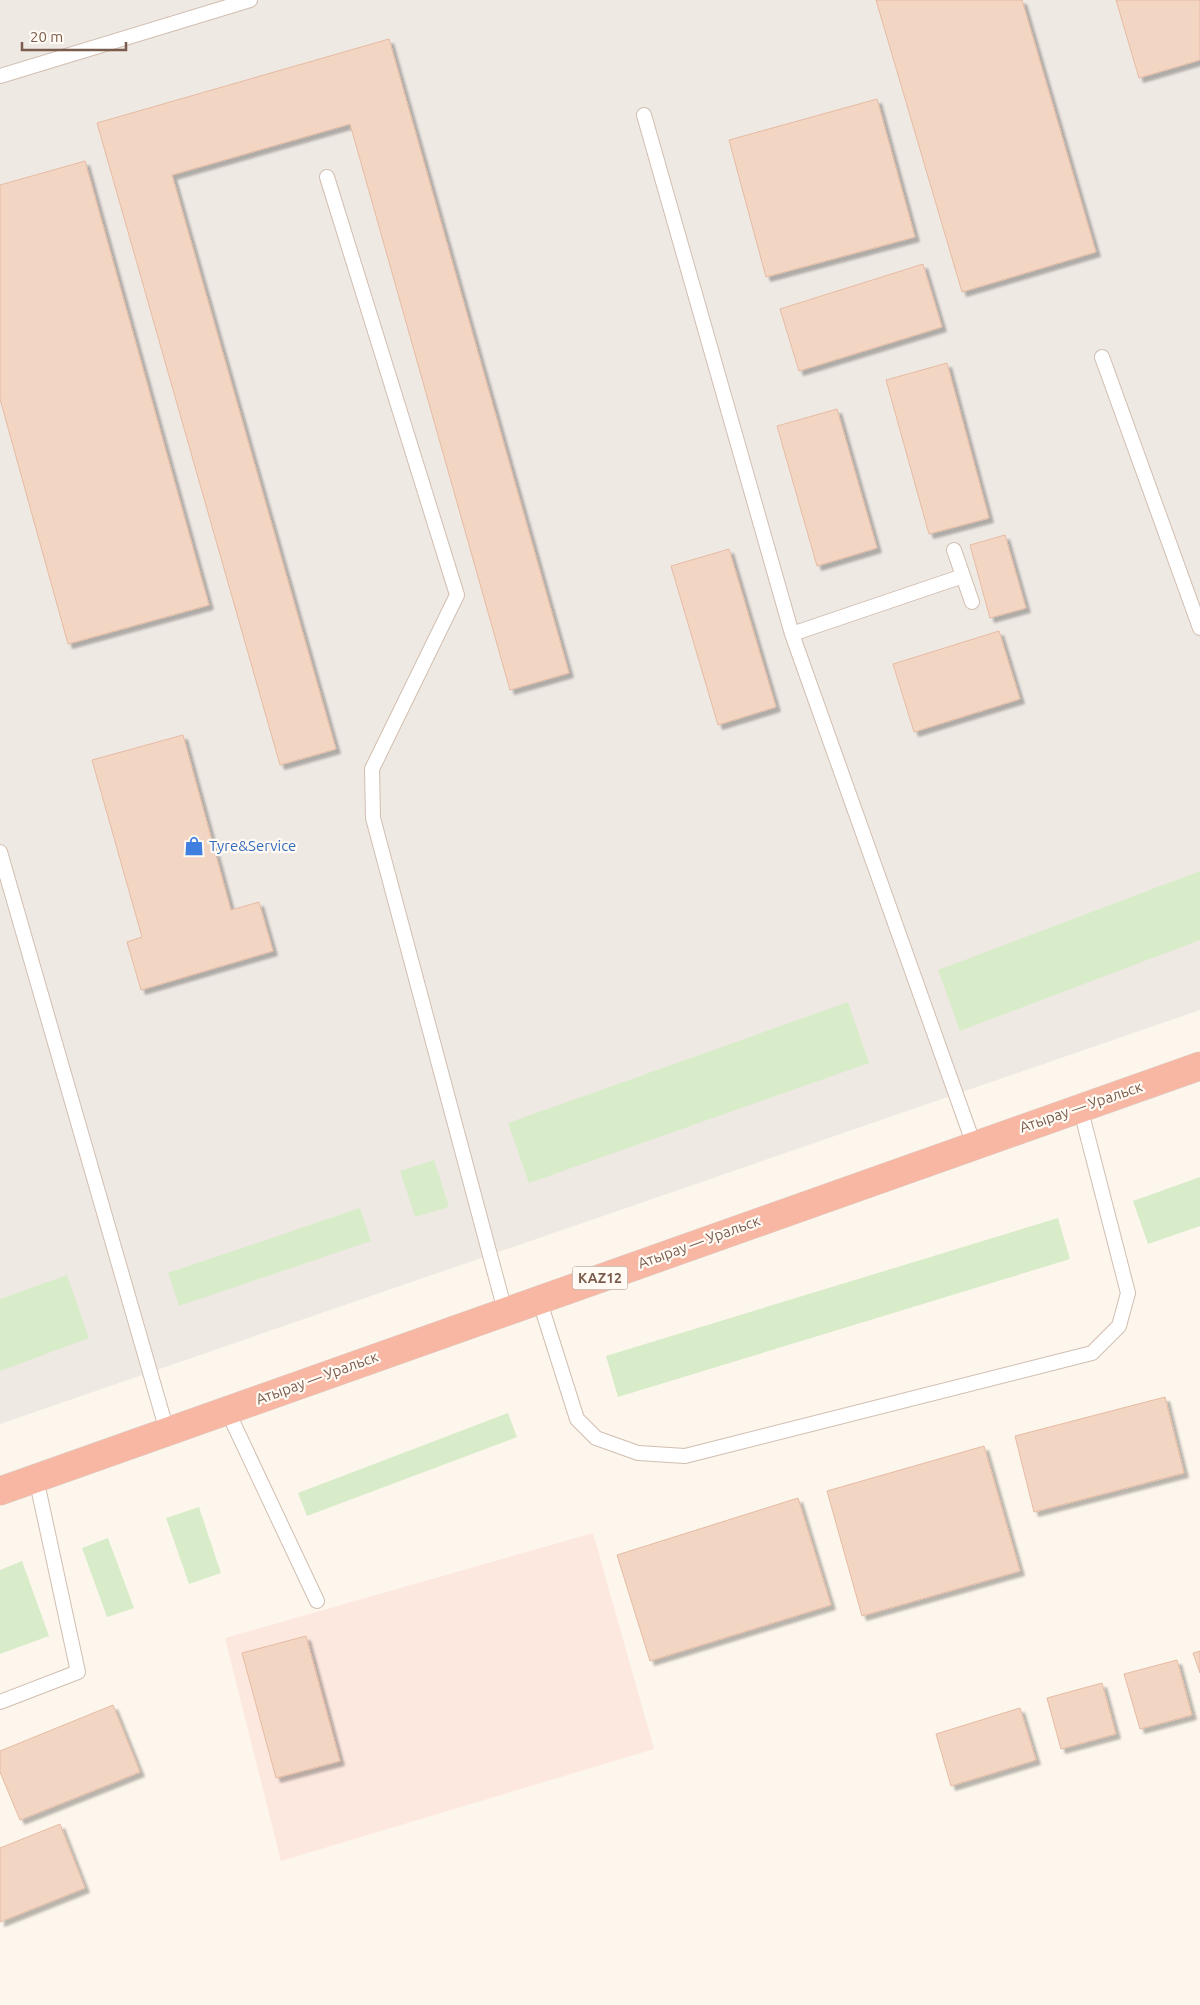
<svg xmlns="http://www.w3.org/2000/svg" width="1200" height="2005" font-family="Ubuntu,sans-serif">
<style>
.commercial{fill:#fde8e0}
.industrial{fill:#efe9e4}
.green{fill:#d8ecc9}
.building{fill:#f3d5c3;stroke:#e6bba3;filter:url(#shadow)}
.lines{fill:none;stroke-linecap:round;stroke-linejoin:round}
.lane-casing{stroke:#d1beb0;stroke-width:16}
.highway-casing{stroke:#dad1cd;stroke-width:29}
.lane{stroke:#fff;stroke-width:14}
.highway{stroke:#f7b7a3;stroke-width:28}
.labels{text-anchor:middle;stroke-width:4.5;stroke-linejoin:round;paint-order:stroke}
.shield{fill:#fffaf3;stroke:#a28b7f;stroke-width:1}
.shield-label{font-size:14px;font-weight:bold;fill:#7a5c4d}
.shop-label{font-size:15px;fill:#366cbe;stroke:#fffaf3;text-anchor:start}
.street-label{font-size:15px;fill:#7a5c4d;stroke:#fffaf3}
</style>
<defs>
<filter id="shadow"><feDropShadow dx="4.5" dy="4.5" stdDeviation="1" flood-color="#0004"/></filter>
</defs>
<rect width="100%" height="100%" fill="#fdf6ec"/>
<path class="commercial" d="M593,1533l61,216 -373,112 -56,-223z"/>
<path class="industrial" d="M0,0h1200v1010l-1200,414z"/>
<path class="green" d="M1200,871v69l-240,91 -22,-61z
M848,1002l21,61 -340,120 -21,-60z
M434,1160l15,47 -34,10 -15,-46z
M1200,1177v49l-52,18 -15,-43z
M360,1208l11,33 -192,65 -11,-33z
M1058,1218l12,41 -452,138 -12,-41z
M67,1275l22,63 -89,33v-72z
M508,1413l9,24 -210,79 -9,-23z
M199,1507l22,66 -32,11 -23,-66z
M108,1538l26,70 -27,9 -25,-69z
M22,1561l27,75 -49,18v-84z"/>
<path class="building" d="M876,0h146l74,252 -134,40z
M1116,0h84v60l-61,18z
M389,39l180,634 -59,17 -160,-566 -178,51 164,574 -56,16 -183,-642z
M877,99l38,138 -149,40 -37,-137z
M85,161l124,444 -141,39 -68,-245v-214z
M923,264l19,63 -143,44 -19,-62z
M947,363l42,155 -60,16 -43,-154z
M837,409l40,139 -60,18 -40,-140z
M1005,535l21,73 -36,10 -20,-73z
M729,549l47,158 -58,18 -47,-159z
M999,631l21,68 -106,33 -21,-68z
M183,735l48,175 28,-8 14,49 -132,39 -14,-48 15,-5 -50,-177z
M1165,1397l19,76 -150,39 -19,-76z
M984,1446l36,125 -158,45 -35,-125z
M798,1498l33,107 -181,56 -33,-106z
M306,1636l34,125 -64,17 -34,-125z
M1200,1651v22l-7,-20z
M1177,1660l15,55 -52,14 -16,-55z
M1102,1683l14,51 -55,15 -14,-51z
M113,1705l27,67 -120,48 -20,-48v-21z
M1020,1708l16,52 -85,26 -15,-52z
M60,1824l25,64 -85,34v-74z"/>
<g class="lines">
<defs>
<path id="lane" d="M0,76l250,-76
M644,115l148,519 182,511
M327,177l130,418 -85,174 1,49 132,493
M1102,357l98,271
M954,550l18,52
M792,634l171,-58
M0,852l167,579
M539,1299l38,120 19,19 42,15 47,3 407,-103 27,-27 9,-33 -48,-186
M227,1410l90,191
M0,1702l78,-30 -42,-194"/>
<path id="highway" d="M0,1491l1200,-425"/>
</defs>
<use href="#lane" class="lane-casing"/>
<use href="#highway" class="highway-casing"/>
<use href="#lane" class="lane"/>
<use href="#highway" class="highway"/>
</g>
<defs>
<symbol id="shop-bare" viewBox="-9 -9 18 18"><path d="M-5-2.5h2.3a2.7 3.5 0 0 1 5.4 0H5L5.5 6h-11ZM-1.5-2.5h3a1.5 2.3 0 0 0-3 0Z" fill="#3f7fe0" stroke="#fffaf3" stroke-width="2.5" paint-order="stroke"/></symbol>
</defs>
<g fill-rule="evenodd">
<use href="#shop-bare" x="180" y="832" width="28" height="28"/>
</g>
<g class="labels">
<rect class="shield" x="572.5" y="1266.5" width="55" height="23" rx="4"/>
<g class="shield-label">
<text x="600" y="1283">KAZ12</text>
</g>
<g class="shop-label">
<text x="209" y="851">Tyre&amp;Service</text>
</g>
<g class="street-label">
<text transform="translate(1081 1107) rotate(-19)" y="5">Атырау — Уральск</text>
<text transform="translate(699 1242) rotate(-20)" y="5">Атырау — Уральск</text>
<text transform="translate(317 1378) rotate(-20)" y="5">Атырау — Уральск</text>
</g>
</g>
<path d="M22 42v8h104v-8" fill="none" stroke="#7a5c4d" stroke-width="2.5"/>
<text x="30" y="42" font-size="15" fill="#7a5c4d" stroke="#fffaf3" stroke-width="4" paint-order="stroke">20 m</text>
</svg>
